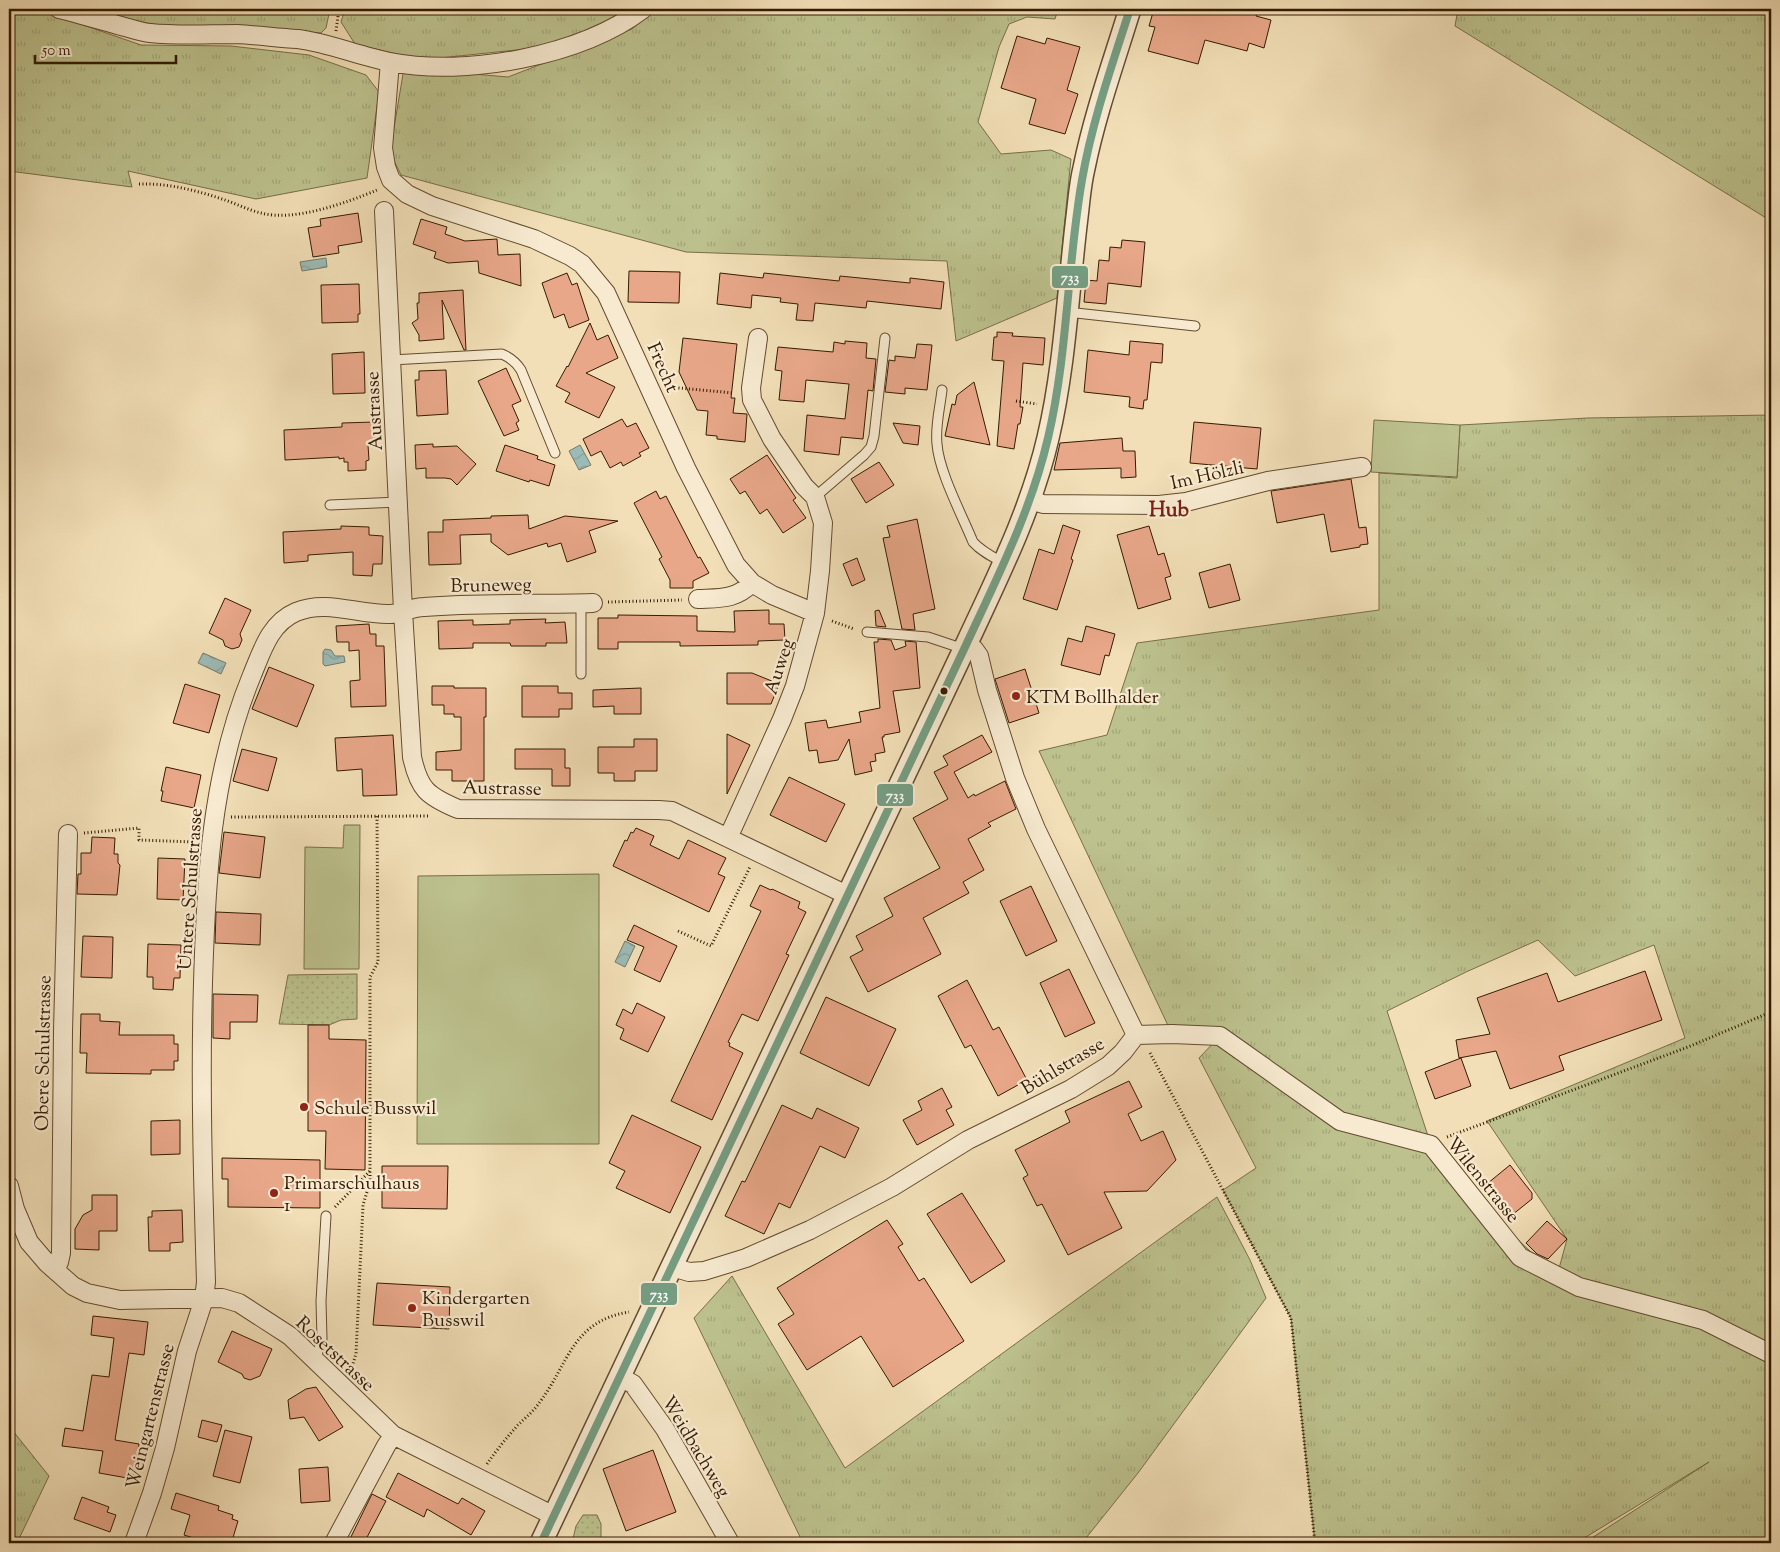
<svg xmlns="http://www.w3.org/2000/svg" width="1780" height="1552" font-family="'Sorts Mill Goudy',serif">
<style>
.grass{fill:url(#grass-tufts);stroke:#786e48;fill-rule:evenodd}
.park{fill:url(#park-dots);stroke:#786e48}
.garden{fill:#bcc18d;stroke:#786e48}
.water{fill:url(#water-waves);stroke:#737b6e}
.building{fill:#e8a789;stroke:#351a02}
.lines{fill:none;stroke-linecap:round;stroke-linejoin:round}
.service-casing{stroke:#644b2f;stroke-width:11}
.minor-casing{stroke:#644b2f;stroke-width:20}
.tertiary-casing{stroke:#644b2f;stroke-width:24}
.path{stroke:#351a02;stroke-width:3;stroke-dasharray:1 2.5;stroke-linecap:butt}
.service{stroke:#f7ead0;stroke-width:9}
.minor{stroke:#f7ead0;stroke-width:18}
.tertiary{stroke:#f7ead0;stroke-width:21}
.bus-1-casing{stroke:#f7ead0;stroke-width:11}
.bus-1{stroke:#759e84;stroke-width:8}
.bus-dot{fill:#351a02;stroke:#f7ead0;stroke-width:2}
.poi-dot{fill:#8f2418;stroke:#f7ead0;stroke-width:2}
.labels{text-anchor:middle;stroke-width:4.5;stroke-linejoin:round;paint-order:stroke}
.street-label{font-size:19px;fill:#351a02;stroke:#f7ead0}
.poi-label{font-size:19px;fill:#351a02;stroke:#f7ead0;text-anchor:start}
.quarter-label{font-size:21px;font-weight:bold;fill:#7a1f14;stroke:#f7ead0}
.line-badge{stroke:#f7ead0;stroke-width:2}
.badge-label{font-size:14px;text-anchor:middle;font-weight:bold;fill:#fff}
</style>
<defs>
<pattern id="grass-tufts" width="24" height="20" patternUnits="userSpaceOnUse" patternTransform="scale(1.25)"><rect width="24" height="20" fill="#bcc18d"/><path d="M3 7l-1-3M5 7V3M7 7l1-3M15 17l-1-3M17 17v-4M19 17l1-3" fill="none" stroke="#a2a578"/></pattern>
<pattern id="park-dots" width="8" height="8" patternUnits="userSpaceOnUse" patternTransform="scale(1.25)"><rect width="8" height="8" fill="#bcc18d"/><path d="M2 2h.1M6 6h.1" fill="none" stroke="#a2a578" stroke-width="1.8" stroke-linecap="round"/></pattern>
<pattern id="water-waves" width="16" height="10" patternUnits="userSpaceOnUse" patternTransform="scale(1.25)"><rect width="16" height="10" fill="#9dbbb6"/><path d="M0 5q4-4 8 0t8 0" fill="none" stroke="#88a09b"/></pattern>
</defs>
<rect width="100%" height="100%" fill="#f2dfb7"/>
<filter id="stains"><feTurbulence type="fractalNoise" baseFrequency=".004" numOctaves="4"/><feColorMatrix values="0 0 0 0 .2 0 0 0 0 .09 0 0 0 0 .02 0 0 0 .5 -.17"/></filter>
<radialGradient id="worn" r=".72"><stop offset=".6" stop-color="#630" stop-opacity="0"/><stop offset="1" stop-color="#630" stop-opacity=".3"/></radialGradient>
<path class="grass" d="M9,9h28l104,36 90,1 78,9 57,20 13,17 -12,86 -111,21 -128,-28 4,16 -123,-16z
M86,9h244l-4,19 -5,5 -56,-5 -110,-3z
M345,9h285l-12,9 -64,28 -133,14 -66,-16 -14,-22z
M656,9h402l-3,10 -28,-2 -18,7 -10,23 -21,75 23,32 50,-4 20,9 -14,139 -101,43 -9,-80 -261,-9 -285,-77 -11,-23 14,-84 104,9 124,-48z
M1458,9h313v212l-316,-195z
M1771,415v1128h-187l125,-81 -133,81h-261l-24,-225 -68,-128 33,-22 -57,-110 20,-21 -47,-3 -133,-283 68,-16 30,-92 242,-33v-137l78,5 3,-53 128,-7zM1538,940l37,36 79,-31 31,93 -198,83 80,118 -10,37 -80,-74 -46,-57 -44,-134 79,-39z
M1217,1197l33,63 16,38 -128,175 -56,70h-279l-109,-225 38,-42 113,192z
M9,1426l40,50 -32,67h-8z"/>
<path class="park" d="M357,974v45l-16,1 -12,5 -50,-1 9,-49z
M583,1515h14l4,9v14c-6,7 -20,5 -29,5l4,-17z"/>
<path class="garden" d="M1374,420l86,5 -3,52 -86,-5z
M344,825h16l-1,144h-55l1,-122 38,1z
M599,874v270h-182l1,-268z"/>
<path class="water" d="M326,258l1,9 -25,4 -2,-9z
M580,445l11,20 -12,5 -10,-19z
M325,649l6,1 4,6h9l1,6 -20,4 -2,-2v-12z
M203,653l23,10 -5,11 -23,-11z
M625,941l10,5 -10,21 -10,-5z"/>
<path class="building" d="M1154,9h84l19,5 -1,2 15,4 -7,28 -15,-5 -2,8 -42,-11 -7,24 -50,-13 7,-24 -6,-1z
M1017,36l28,8 2,-6 33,9 -13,43 11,4 -13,40 -36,-10 7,-25 -35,-11z
M358,213l4,29 -24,4 1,7 -26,4 -5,-29 13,-2 -1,-7z
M421,219l26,8 -2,7 20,7 32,-2 1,16 22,-1 1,32 -42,-13 -1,-12 -30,2 -14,-5 2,-6 -23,-8z
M1122,240l23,2 -4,45 -33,-4 -2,21 -22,-2 2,-22 11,1 2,-21 10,1 1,-14 11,1z
M629,271l51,1 -1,31 -51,-1z
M567,273l5,12 5,-2 12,37 -20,8 -5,-14 -10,4 -12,-35z
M720,273l43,5 1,-5 75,8 1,-5 70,7v-5l34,4 -3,27 -74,-8 -1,7 -51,-5 -2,18 -17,-1 2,-16 -18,-2 1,-4 -29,-3 -1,13 -34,-4z
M359,284l1,30h-2v8l-36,1 -1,-38z
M463,290l3,60h-2l-22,-50 2,39 -25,2v-6l-7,-12 6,-4 -1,-16h2v-10z
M590,323l7,17 11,-5 10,23 -32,15 29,14 -16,31 -34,-16 5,-9 -14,-7 11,-20 1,1z
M997,332l16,1 -1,3 33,2 -2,27 -20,-2 -3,44h3l-3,17h-2l-4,25 -17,-3 7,-85 -12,-1 2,-23h3z
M683,338l54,6 -6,54h4l-2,15 14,1 -2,28 -28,-3v-3l-11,-1 2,-24 -11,-1 -18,-38z
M845,341l22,2 -1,15 10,1 -3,32 -5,-1 -5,49 -22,-2 -2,18 -35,-4 3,-36 38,4 4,-35 -43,-4 -2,22 -25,-2 3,-29 -7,-1 3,-23 55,5 1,-10 11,2z
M1130,341l33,3 -1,19 -11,-1 -4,38h-3l-1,9 -14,-2 1,-10 -46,-5 4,-42 41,5z
M917,344l15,1 -5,45 -22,-2v6l-20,-2 4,-32 6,1v-5l20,2z
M364,352l1,41 -32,1 -1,-40z
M506,368l15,33 -9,4 7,16 -3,2 3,7 -15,6 -26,-55z
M446,370l2,44 -31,2 -2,-36h4v-9z
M974,382l16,63 -45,-9 7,-32 3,1 2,-10z
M622,419l5,8 9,-4 13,25 -10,5 2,3 -18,10 -2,-4 -11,6 -9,-17 -10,5 -8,-17z
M374,422l1,23h-7l1,15 -3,1v9l-18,1v-9h-4v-4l-5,1v-2l-54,3 -1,-30 58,-3v-4z
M1194,422l67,6 -4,41 -67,-6z
M893,423l27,3 -2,19 -15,-2z
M1122,438l1,13h12l1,26 -15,1v-10l-67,2 6,-27z
M433,444v3l24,-1 19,18 -19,21 -6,-6 -6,-1h-19v-10l-10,1 -1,-24z
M505,445l33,11 -1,3 18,6 -6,21 -19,-6 -1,2 -33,-11z
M767,455l29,43 -3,2 13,18 -23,15 -16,-24 -7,5 -15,-23 -5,3 -10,-15z
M879,462l15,23 -28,18 -15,-24z
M1351,479l8,49 7,-1 2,17 -8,1v2l-29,5 -7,-38 -47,9 -6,-32z
M656,491l4,8 6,-3 32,62 2,-1 9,16 -16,8v7h-23v-8l-11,-21 3,-2 -28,-54z
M528,515l1,14 36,-13 53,5 -29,10 7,21 -29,10 -6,-19 -13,4 -1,-4 -39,12 -17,-13v-8l-31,1 1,29 -32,1 -1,-33h15v-12l48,-2v-2z
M917,519l18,90 -22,5 2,16 -13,-1 -19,-91 7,-1 -3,-11z
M1063,525l17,6 -9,28 2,1 -16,50 -34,-11 16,-50 15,5z
M341,526l28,1v8l14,1 -1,28h-9l-1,12 -19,-1v-23l-45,3v6l-24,2 -1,-31 58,-3z
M1149,526l9,29 6,-2 7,23 -6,2 6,21 -33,10 -21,-74z
M857,558l8,22 -13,6 -9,-22z
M1230,564l10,36 -31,8 -10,-35z
M225,598l26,12 -11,24 2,6 -3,7 -7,2 -7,-3 -2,-6 -14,-7z
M769,610v14h15l1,16 -27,1v4l-78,1v-4h-62v7h-20v-31h20v-3l79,1v15l38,1 -1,-21z
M879,610l7,17 -10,-1 -1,-15z
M546,619l-1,4 20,-1 2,21h-21v3h-35l-1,-3h-37v5l-34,1 -1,-28 35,-1v5l37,-1v-4z
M369,624l1,10h6v12h8l2,60 -35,1 -1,-26 10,-1 -1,-30 -10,1v-9h-12l-1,-16z
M1086,626l29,8 -6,22 -4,-1 -5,20 -39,-10 7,-27 14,4z
M878,639l13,1 4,10 11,-4 -1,-5 11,1 4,46 -27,3 7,41 -16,3v2h-2l3,15 -10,2 1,7 -6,1 2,9 -17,4 -6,-36 -11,21 -19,3 -2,-13 -8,1 -4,-28 21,-3 2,8 33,-6 -2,-10 21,-4 -6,-66h4z
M269,667l45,18 -17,42 -45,-18z
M1025,669l14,44 -30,10 -14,-44z
M727,673h25l27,11 -8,20h-44z
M185,684l35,11 -11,38 -36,-10z
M432,686h22v2h32v29h-2v64h-32v-11h-16v-18l25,-2v-33h-7v-3h-10v-9h-12z
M522,686h36v7h14v16h-13v8h-37z
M641,688v26h-27v-8l-21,1v-17z
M727,734l23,11 -23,49z
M393,735l4,60 -34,1 -1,-27 -25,2 -2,-33z
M982,735l10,17 -38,20 14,26 6,-4 1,2 30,-15 11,28 -28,14 3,3 -23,13 16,31 -21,12 6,11 -46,25 18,36 -73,38 -18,-35 13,-7 -7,-14 37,-20 -9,-18 56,-30 -27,-50 35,-19 -14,-27 14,-7 -5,-9z
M634,739h23v32h-22v10h-21v-8h-16v-26h36z
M242,749l35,9 -9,33 -35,-10z
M515,749h50v19h5v18h-18v-17h-37z
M166,767l35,8 -7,33 -33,-7 2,-10h-2z
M789,777l56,27 -19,38 -56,-27z
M636,828l18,8 -4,9 29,14 9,-19 38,18 -8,16 7,3 -16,35 -96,-46 12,-26 2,1 4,-9 2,1z
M224,832l41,5 -5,41 -41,-5z
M92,837l23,1 -1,16h4v9l2,2 -3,30 -40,-1 1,-20h3v-21h10z
M158,858l27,1 -2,41 -26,-1z
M760,885l11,5 1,-1 28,13 -2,6 8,4 -20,42 3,1 -31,66 -16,-7 -14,28 2,1 -1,3 14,7 -31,67 -41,-19 90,-190 -11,-5z
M1031,886l26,55 -31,15 -26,-55z
M216,912l45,2 -1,31 -45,-2z
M634,925l43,21 -17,36 -26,-12 10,-23 -17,-7z
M83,936l30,1 -1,41 -31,-1z
M148,944l33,1 -1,33h-6l-1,12 -20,-1v-12h-6z
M1069,969l26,54 -30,14 -25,-54z
M1645,971l17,49 -103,36 5,14 -54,19 -14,-38 -37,7 -3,-18 34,-6 -13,-36 70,-25 11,29z
M967,980l26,50 6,-3 28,53 -29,16 -27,-51 -6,3 -27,-52z
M213,994l45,1 -1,27h-27v17l-17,-1z
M826,997l70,32 -27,57 -69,-33z
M637,1003l28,14 -17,35 -28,-13 4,-10 -8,-4 7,-16 9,5z
M81,1014h19v7l20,1 -1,13h55v9h4v17h-4v9h-23v4l-65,-1 1,-20h-7z
M308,1025h21v14l37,1 -1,130 -40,-1 1,-38h-18z
M1461,1058l10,28 -36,13 -10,-27z
M1129,1081l13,26 -14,7 13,27 22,-10 13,29 -29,31 -43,1 18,36 -54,27 -26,-51 -5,2 -14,-28 5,-3 -13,-25 55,-28 -5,-11z
M942,1088l10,19 -6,3 8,15 -37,20 -14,-25 19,-10 -4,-9z
M782,1105l30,14 5,-11 42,20 -14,30 -25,-12 -30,62 -11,-5 -15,31 -39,-18 17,-35 3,1z
M632,1115l69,32 -31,66 -54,-25 9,-17 -16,-8z
M180,1120v34l-29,1v-34z
M222,1158l98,2v48l-92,-1v-28h-6z
M1510,1165l22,28v6l-20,16 -24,-32z
M382,1166h66l-1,43 -65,-1z
M962,1193l43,68 -34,22 -44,-69z
M92,1195h25v36h-18v19l-24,-1v-20l8,-14 9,-5z
M182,1210l1,32 -13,1v8h-21l-1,-34h4v-6z
M887,1220l16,24 -5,3 21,34 5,-3 40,63 -71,46 -32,-51 -54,34 -29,-46 16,-10 -17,-26z
M1547,1221l20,18 -19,20 -11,-5 -11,-11z
M377,1283l73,4 -1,42 -76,-4z
M93,1316l55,6 -4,33 -15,-2 -14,87 24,4 -6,35 -34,-6 4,-22 -41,-5 3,-18 18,3 9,-56 17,2 5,-39 -23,-3z
M232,1331l40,18 -12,27 -10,4 -6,-2 -2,-4 -24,-12z
M316,1387l27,40 -24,14 -15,-24 -14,2 -2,-19 18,-11z
M202,1420l20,5 -5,17 -19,-5z
M225,1430l27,7 -12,46 -27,-7z
M653,1450l23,62 -50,19 -23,-62z
M328,1467l2,34 -29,2 -2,-34z
M398,1473l60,31 4,-6 23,13 -14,24 -44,-26 -3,8 -38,-20z
M176,1493l43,13 -1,4 15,5 -1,4 6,2 -6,20 -8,-2 -1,4h-21l1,-2 -19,-6 6,-20 -19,-6z
M372,1494l14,7 -22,42h-16z
M82,1497l27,10 -2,5 9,3 -6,17 -36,-13z"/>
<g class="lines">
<defs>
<path id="service" d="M1067,312l128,14
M391,360l111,-6c9,4 14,8 19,16l34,83
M942,390c-2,18 -7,36 -5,54 2,28 25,71 36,98 9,10 20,15 31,21
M815,497l49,-42 7,-8 3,-11 11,-98
M330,505l69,-3
M581,603v71
M867,632l61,5 36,12
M313,1358l5,-6 4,-13 -1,-38 5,-85"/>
<path id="minor" d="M59,9c21,5 41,11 62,17 9,2 20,6 29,7 29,3 59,1 87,1 20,1 41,4 61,5 31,4 61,17 92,23 76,15 191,-6 253,-53
M390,62l-7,86 3,19 5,13 16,14 25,12 102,33 36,17 12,8 24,29 80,175 50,97 16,18 20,12 43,18
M384,211l19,400 9,146c7,32 15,39 46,52l201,1 13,1 175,84
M1030,500l13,4 116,1 27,-3 82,-21 94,-14
M698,599c22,-1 37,1 54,-16
M728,838l54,-119 13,-33 20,-73 5,-42 3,-48 -8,-26 -11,-11 -32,-47 -20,-39 -1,-12 7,-50
M1136,1035l36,-1 48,2 120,85 91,24 89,112 59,30 124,33 68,34
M9,1186l6,23 14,33 18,21 26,23 14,7 33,7 102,-2 17,5 51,33 103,99 161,81
M672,1267l17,5 15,-1 42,-13 64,-28 82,-43 76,-47 103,-51 37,-23 15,-14 13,-17 -100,-206 -21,-51 -28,-88 -8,-34 -5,-7 -8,-4
M55,1270l4,-8 2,-9 2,-221 5,-198
M620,1377l13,7 32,45 65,114
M134,1543l18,-50 13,-45 22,-97 17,-52 2,-17c-3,-99 -6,-199 -3,-299 3,-105 8,-209 49,-308 10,-24 18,-52 44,-63 31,-13 62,3 94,2 11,0 22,-7 34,-7 56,-5 113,-2 169,-4
M334,1543l52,-97 7,-11"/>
<path id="tertiary" d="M541,1543l425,-898c31,-67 65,-134 82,-207 17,-72 20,-147 29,-221 2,-16 3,-33 7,-49 11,-54 30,-107 46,-159"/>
</defs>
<use href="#service" class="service-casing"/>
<use href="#minor" class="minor-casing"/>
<use href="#tertiary" class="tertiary-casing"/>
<path class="path" d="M336,31l3,-22
M139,184c28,-1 56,6 83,15 13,4 26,11 39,14 33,9 85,-10 116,-23
M668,387l66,6
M1016,401l21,3
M608,602l74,-2
M832,621l22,8
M231,817l199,-1
M84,833l55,-5v12l56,2
M678,931l33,15 39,-79
M1150,1053l141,265 24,225
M1447,1137l241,-90 83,-35
M335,1207l35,-36v-194l8,-15 -1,-146
M351,1370l5,-16 7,-149 7,-23v-11
M487,1464c9,-13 20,-27 31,-39 7,-7 15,-13 21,-22 29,-37 32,-82 90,-91"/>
<use href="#service" class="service"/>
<use href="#minor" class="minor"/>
<use href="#tertiary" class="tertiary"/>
<defs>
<path id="bus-1" d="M541,1543l425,-898c31,-67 65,-134 82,-207 20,-85 19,-173 34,-258 10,-58 30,-115 48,-171"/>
</defs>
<use href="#bus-1" class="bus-1-casing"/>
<use href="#bus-1" class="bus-1"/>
</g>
<circle class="bus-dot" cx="944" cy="691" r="4.5"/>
<g class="poi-dot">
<circle cx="1016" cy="696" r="5"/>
<circle cx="304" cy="1107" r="5"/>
<circle cx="274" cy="1193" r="5"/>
<circle cx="412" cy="1308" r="5"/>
</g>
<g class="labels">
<g class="street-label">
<text transform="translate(664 367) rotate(66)" y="7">Frecht</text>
<text transform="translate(373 411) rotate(-93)" y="7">Austrasse</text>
<text transform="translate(1207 474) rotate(-13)" y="7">Im Hölzli</text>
<text transform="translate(491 584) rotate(-1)" y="7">Bruneweg</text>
<text transform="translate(778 666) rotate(-72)" y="7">Auweg</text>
<text transform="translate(502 787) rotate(1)" y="7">Austrasse</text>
<text transform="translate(189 889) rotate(-86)" y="7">Untere Schulstrasse</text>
<text transform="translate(42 1053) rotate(-89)" y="7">Obere Schulstrasse</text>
<text transform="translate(1062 1065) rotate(-31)" y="7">Bühlstrasse</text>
<text transform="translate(1484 1179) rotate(51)" y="7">Wilenstrasse</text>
<text transform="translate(336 1353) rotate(43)" y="7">Rosetstrasse</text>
<text transform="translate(149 1416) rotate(-76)" y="7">Weingartenstrasse</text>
<text transform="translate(697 1446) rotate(59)" y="7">Weidbachweg</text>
</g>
<g class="poi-label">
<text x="1026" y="703">KTM Bollhalder</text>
<text x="314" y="1114">Schule Busswil</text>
<text x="284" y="1189">Primarschulhaus<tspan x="284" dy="22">1</tspan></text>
<text x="422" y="1304">Kindergarten<tspan x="422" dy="22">Busswil</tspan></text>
</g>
<g class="quarter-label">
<text x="1169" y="516">Hub</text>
</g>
</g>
<g class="line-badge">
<rect x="1051" y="265" width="38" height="24" rx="5" fill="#759e84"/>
<rect x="876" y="783" width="38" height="24" rx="5" fill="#759e84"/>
<rect x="640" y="1282" width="38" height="24" rx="5" fill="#759e84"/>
</g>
<g class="badge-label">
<text x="1070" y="282">733</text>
<text x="895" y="800">733</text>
<text x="659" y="1299">733</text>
</g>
<rect width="1780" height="1552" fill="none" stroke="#f2dfb7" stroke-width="30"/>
<rect x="10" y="10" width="1760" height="1532" fill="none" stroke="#351a02" stroke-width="2.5"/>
<rect x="15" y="15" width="1750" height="1522" fill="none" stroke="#351a02"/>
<path d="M35 55v8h141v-8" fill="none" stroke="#351a02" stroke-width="2.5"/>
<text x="42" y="55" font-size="15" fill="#351a02" stroke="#f7ead0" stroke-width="4" paint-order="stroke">50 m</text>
<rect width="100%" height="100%" filter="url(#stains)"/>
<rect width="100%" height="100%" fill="url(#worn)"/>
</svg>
